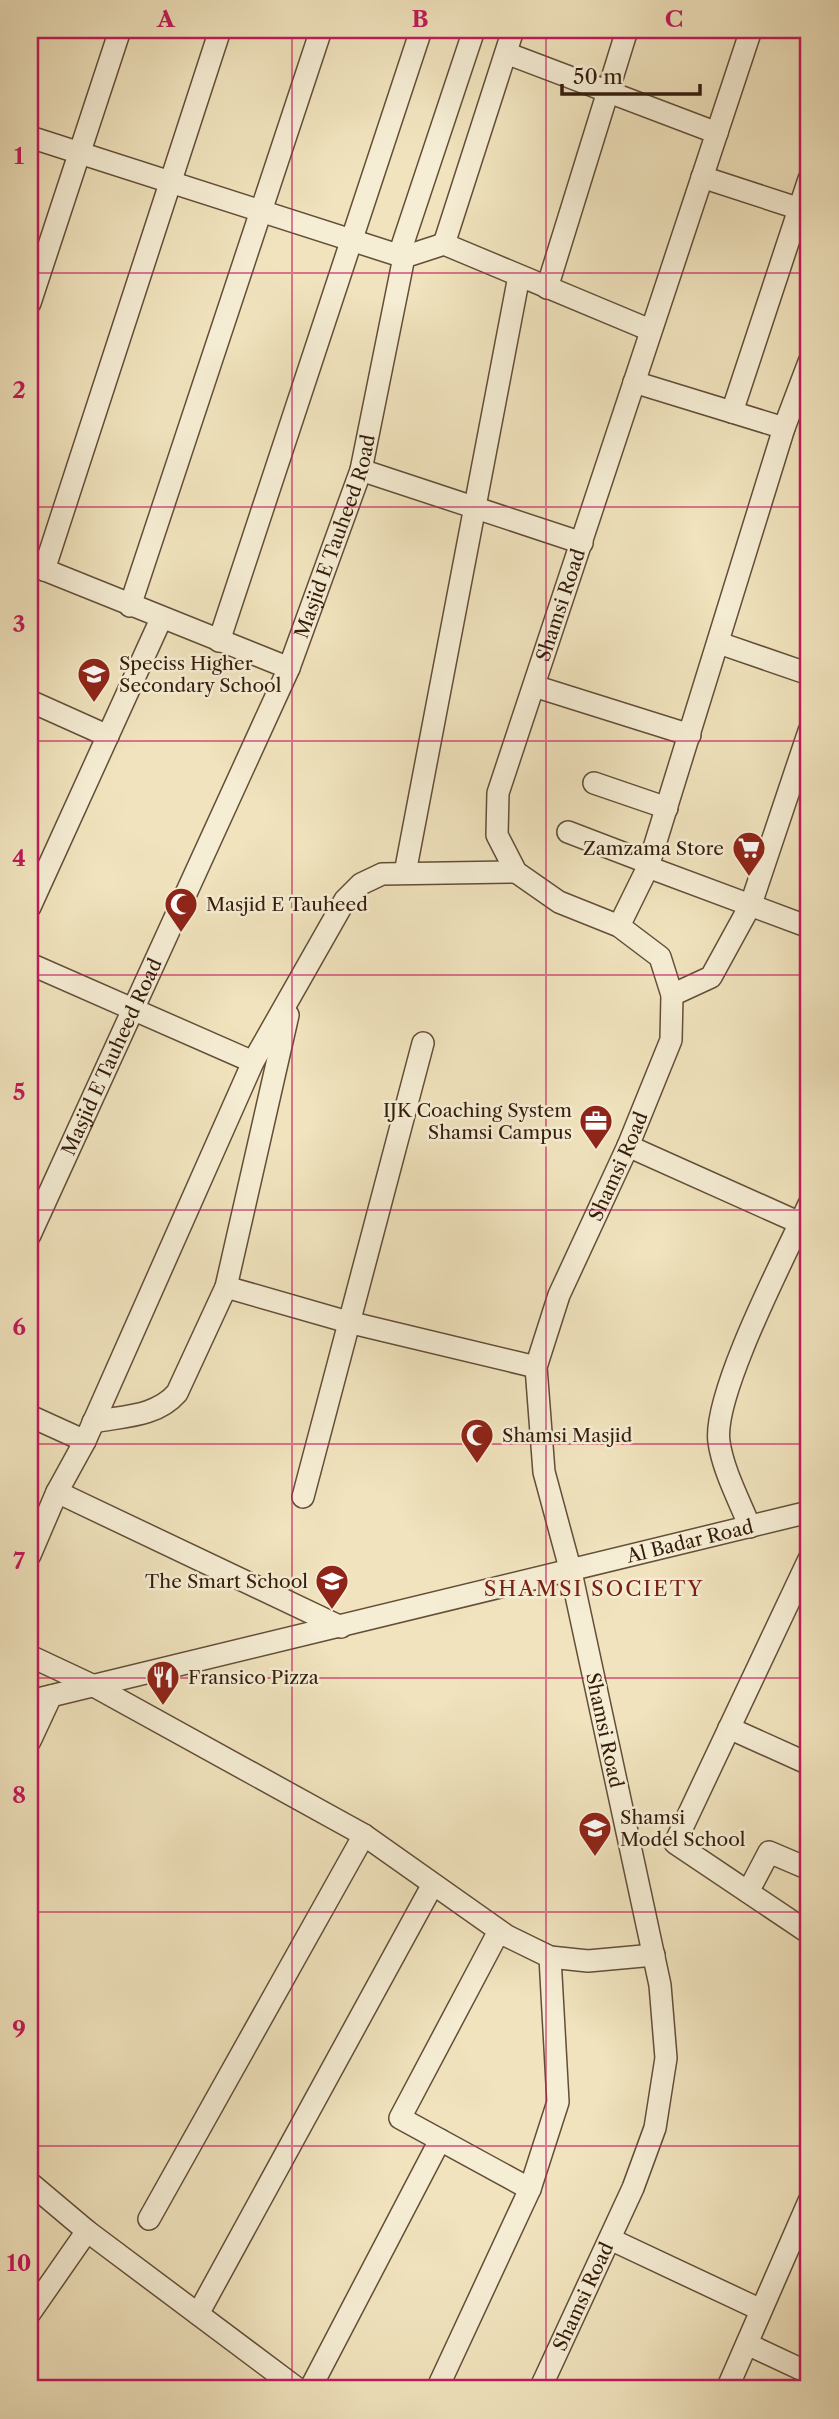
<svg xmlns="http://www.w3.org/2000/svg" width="839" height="2419" font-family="'Libre Caslon Text',serif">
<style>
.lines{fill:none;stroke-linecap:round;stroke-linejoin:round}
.minor-casing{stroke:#634e38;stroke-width:24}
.minor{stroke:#f5edd4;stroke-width:21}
.grid{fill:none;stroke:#c2185b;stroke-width:2;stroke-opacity:0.55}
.labels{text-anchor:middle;stroke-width:5;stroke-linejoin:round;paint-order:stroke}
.street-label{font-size:19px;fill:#341c0c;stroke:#f5edd4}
.poi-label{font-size:19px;fill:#341c0c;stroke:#f5edd4;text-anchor:start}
.neighbourhood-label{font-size:21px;letter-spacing:2px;fill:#7a1f14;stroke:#f5edd4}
.neatline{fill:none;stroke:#c2185b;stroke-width:2.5}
.grid-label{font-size:23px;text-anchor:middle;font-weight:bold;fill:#c2185b}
</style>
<rect width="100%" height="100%" fill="#f0e3bd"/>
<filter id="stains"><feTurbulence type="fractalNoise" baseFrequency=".00286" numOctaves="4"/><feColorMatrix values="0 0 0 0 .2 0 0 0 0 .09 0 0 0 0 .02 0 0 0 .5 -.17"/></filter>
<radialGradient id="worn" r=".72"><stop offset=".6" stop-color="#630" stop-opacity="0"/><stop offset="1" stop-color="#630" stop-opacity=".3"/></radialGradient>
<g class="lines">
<defs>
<g id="minor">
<path d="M506,53l211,80"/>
<path d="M30,137l374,120"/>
<path d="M702,177l98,32"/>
<path d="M444,244l69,-214"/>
<path d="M399,255l75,-225"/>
<path d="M547,288l80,-258"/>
<path d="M30,303l90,-273"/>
<path d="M732,412l77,-233"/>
<path d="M784,428l25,-66"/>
<path d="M361,470l221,73"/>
<path d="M30,564l259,104"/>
<path d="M44,570l176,-540"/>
<path d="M130,606l191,-576"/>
<path d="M219,641l202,-611"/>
<path d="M719,643l90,31"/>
<path d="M534,686l156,49"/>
<path d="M30,701l78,35"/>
<path d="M594,783l73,25"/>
<path d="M568,832l81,31"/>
<path d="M648,867l161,60"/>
<path d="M405,873l114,-597"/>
<path d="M30,907l131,-288"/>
<path d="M619,926l29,-59 136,-439 -150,-46"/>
<path d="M30,964l223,98"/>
<path d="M672,995l39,-18 40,-73 58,-173"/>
<path d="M628,1146l172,77"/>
<path id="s1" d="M30,1235l259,-567 72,-198 43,-213 40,-13 206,86"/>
<path d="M226,1287l122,35 188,45"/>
<path d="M30,1416l55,25"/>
<path d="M93,1422c30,-6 63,-5 84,-29l49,-106 62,-272"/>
<path d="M57,1492l284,135"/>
<path d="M303,1497l120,-454"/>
<path d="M750,1527c-11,-27 -27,-57 -31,-85 -7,-47 68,-190 90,-238"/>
<path d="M30,1555l27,-63 28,-51 168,-379 92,-162 16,-16 21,-10 134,-2"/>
<path d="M809,1559l-134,284 134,90"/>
<path d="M30,1656l64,30 270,149 143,101 43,21 38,4 66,-6"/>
<path id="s2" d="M30,1701l779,-189"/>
<path d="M729,1728l80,36"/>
<path d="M30,1741l21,-45"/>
<path d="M748,1892l21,-40 40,17"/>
<path d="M499,1931l-99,187 130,71"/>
<path d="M30,2183l57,48 211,158"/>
<path d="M149,2219l215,-384"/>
<path d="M610,2239l151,71"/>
<path d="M30,2313l57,-82"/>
<path d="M198,2314l234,-428"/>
<path d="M747,2344l62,29"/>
<path d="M310,2389l130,-249"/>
<path d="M437,2389l93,-200 28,-87 -8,-145"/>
<path id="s3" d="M540,2389l93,-201 22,-60 11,-70 -6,-73 -89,-413 -27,-100 -8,-105 23,-72 69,-149 43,-106 1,-45 -12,-38 -41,-31 -60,-24 -43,-30 -19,-37 1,-42 253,-763"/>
<path d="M727,2389l82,-188"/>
</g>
</defs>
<use href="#minor" class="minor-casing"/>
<use href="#minor" class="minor"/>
</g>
<path class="grid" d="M292,30v2359M546,30v2359M30,273h779M30,507h779M30,741h779M30,975h779M30,1210h779M30,1444h779M30,1678h779M30,1912h779M30,2146h779"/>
<defs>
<symbol id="school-pin" viewBox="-11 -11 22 30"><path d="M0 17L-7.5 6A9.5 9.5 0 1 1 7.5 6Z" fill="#8f2418" stroke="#f5edd4"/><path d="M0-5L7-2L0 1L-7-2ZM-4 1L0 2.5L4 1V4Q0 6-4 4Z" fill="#fff"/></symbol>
<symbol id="supermarket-pin" viewBox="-11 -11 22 30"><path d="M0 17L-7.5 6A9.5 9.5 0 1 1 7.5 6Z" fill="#8f2418" stroke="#f5edd4"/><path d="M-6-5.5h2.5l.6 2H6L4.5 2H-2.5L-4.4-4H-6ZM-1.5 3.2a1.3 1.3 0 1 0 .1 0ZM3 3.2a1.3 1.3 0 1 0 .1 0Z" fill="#fff"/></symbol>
<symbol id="mosque-pin" viewBox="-11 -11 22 30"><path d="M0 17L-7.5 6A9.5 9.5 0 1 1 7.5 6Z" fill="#8f2418" stroke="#f5edd4"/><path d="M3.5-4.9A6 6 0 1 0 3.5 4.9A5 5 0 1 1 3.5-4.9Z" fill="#fff"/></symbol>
<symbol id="office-pin" viewBox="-11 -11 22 30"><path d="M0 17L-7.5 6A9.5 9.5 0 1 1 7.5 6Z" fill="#8f2418" stroke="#f5edd4"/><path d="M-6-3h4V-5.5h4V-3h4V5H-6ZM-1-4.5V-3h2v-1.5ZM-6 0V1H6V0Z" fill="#fff"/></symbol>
<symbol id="restaurant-pin" viewBox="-11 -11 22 30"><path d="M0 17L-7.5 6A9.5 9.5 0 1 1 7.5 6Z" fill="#8f2418" stroke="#f5edd4"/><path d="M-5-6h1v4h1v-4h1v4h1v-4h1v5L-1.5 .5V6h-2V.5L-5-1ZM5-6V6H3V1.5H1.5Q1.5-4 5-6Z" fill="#fff"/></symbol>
</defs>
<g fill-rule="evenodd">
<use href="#school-pin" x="75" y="655" width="38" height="52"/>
<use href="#supermarket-pin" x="730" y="829" width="38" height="52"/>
<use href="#mosque-pin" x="162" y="885" width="38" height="52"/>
<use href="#office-pin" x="577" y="1102" width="38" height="52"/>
<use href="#mosque-pin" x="458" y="1416" width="38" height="52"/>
<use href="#school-pin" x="313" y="1562" width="38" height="52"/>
<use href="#restaurant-pin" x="144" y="1658" width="38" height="52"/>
<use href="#school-pin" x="576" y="1809" width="38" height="52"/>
</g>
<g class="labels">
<g class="street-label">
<text dy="7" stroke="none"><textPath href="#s1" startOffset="763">Masjid E Tauheed Road</textPath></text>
<text dy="7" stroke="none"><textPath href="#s3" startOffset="1950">Shamsi Road</textPath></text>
<text dy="7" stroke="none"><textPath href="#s1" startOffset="196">Masjid E Tauheed Road</textPath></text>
<text dy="7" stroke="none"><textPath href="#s3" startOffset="1278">Shamsi Road</textPath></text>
<text dy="7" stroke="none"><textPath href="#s2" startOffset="679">Al Badar Road</textPath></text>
<text transform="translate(605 1730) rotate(78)" y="7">Shamsi Road</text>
<text dy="7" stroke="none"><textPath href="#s3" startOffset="102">Shamsi Road</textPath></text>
</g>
<g class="poi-label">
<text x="119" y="670">Speciss Higher<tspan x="119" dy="22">Secondary School</tspan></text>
<text x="724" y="855" text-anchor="end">Zamzama Store</text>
<text x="206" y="911">Masjid E Tauheed</text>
<text x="572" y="1117" text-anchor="end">IJK Coaching System<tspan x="572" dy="22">Shamsi Campus</tspan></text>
<text x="502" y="1442">Shamsi Masjid</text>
<text x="308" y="1588" text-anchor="end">The Smart School</text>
<text x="188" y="1684">Fransico Pizza</text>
<text x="620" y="1824">Shamsi<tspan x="620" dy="22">Model School</tspan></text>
</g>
<g class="neighbourhood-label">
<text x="594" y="1596">SHAMSI SOCIETY</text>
</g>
</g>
<rect width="839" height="2419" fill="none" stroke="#f0e3bd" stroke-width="77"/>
<path d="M562 84v10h138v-10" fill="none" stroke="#341c0c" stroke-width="3.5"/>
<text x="573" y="84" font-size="21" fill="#341c0c" stroke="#f5edd4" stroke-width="5" paint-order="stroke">50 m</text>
<rect x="38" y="38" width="762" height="2342" class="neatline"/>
<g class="grid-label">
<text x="166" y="27">A</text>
<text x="420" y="27">B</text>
<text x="674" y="27">C</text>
<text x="19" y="164">1</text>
<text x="19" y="398">2</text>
<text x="19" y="632">3</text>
<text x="19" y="866">4</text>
<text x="19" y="1100">5</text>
<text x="19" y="1335">6</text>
<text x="19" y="1569">7</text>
<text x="19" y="1803">8</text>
<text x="19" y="2037">9</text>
<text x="19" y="2271">10</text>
</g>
<rect width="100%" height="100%" filter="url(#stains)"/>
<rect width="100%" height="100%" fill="url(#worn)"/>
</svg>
